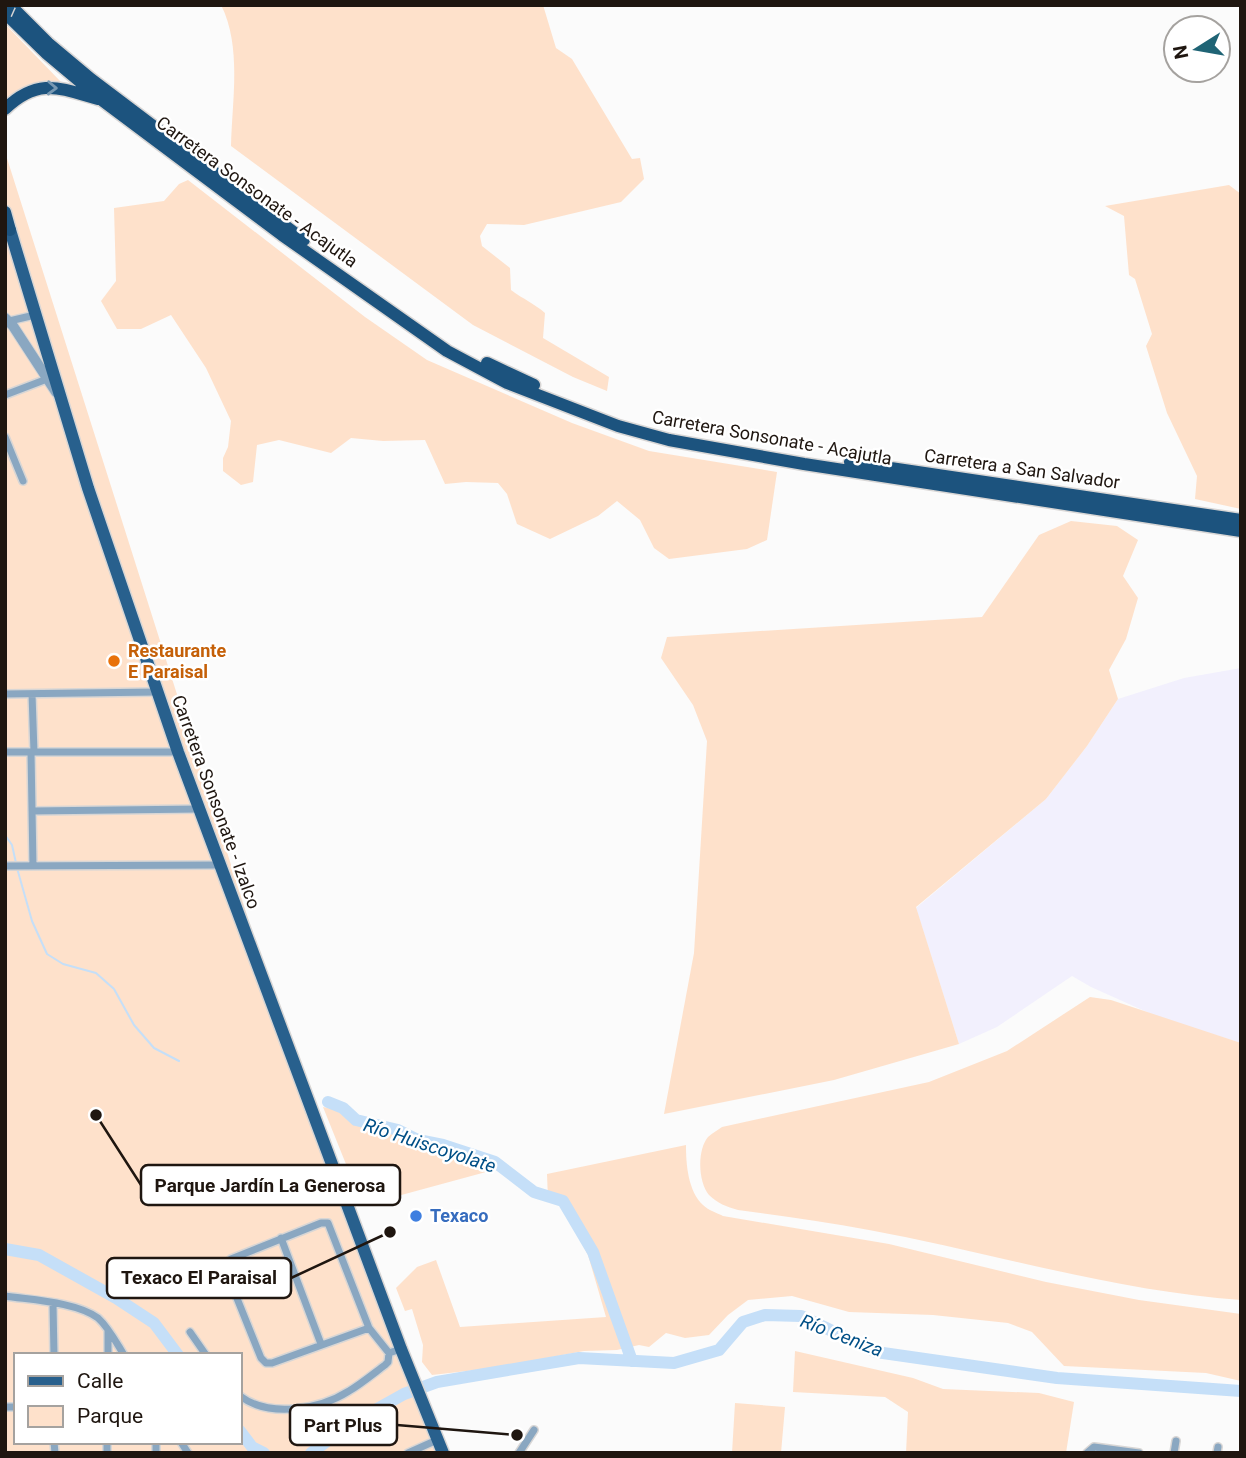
<svg xmlns="http://www.w3.org/2000/svg" width="1246" height="1458" font-family="Roboto,sans-serif">
<style>
.industrial{fill:#f2f0fd}
.green{fill:#fee1cb;fill-rule:evenodd}
.lines{fill:none;stroke-linecap:round;stroke-linejoin:round}
.stream{stroke:#c5dff8;stroke-width:2}
.river{stroke:#c5dff8;stroke-width:12}
.minor-casing{stroke:#d8d6d5;stroke-width:10}
.tertiary-casing{stroke:#d8d6d5;stroke-width:12}
.primary-casing{stroke:#d8d6d5;stroke-width:15}
.trunk-casing{stroke:#d8d6d5;stroke-width:15}
.minor{stroke:#8aa7c1;stroke-width:7}
.tertiary{stroke:#8aa7c1;stroke-width:10}
.primary{stroke:#28608d;stroke-width:12}
.trunk{stroke:#1c537e;stroke-width:12}
.trunk-bridge-casing{stroke:#d8d6d5;stroke-width:15;stroke-linecap:butt}
.trunk-bridge{stroke:#1c537e;stroke-width:12}
.oneway{stroke:#7798b2}
.food-dot{fill:#e8710a;stroke:#fff;stroke-width:2.5}
.shop-dot{fill:#3f7fe0;stroke:#fff;stroke-width:2.5}
.labels{text-anchor:middle;stroke-width:5;stroke-linejoin:round;paint-order:stroke}
.street-label{font-size:18px;fill:#1f1610;stroke:#fff}
.food-label{font-size:18px;font-weight:bold;fill:#c56008;stroke:#fff;text-anchor:start}
.shop-label{font-size:18px;font-weight:bold;fill:#366cbe;stroke:#fff;text-anchor:start}
.water-label{font-size:19px;font-style:italic;fill:#004f86;stroke:#fff}
.leader{fill:none;stroke:#1f1610;stroke-width:2.5}
.callout-dot{fill:#1f1610;stroke:#fff;stroke-width:2.5}
.callout{fill:#fff;stroke:#1f1610;stroke-width:2.5}
.callout-label{font-size:19px;text-anchor:middle;font-weight:bold;fill:#1f1610}
</style>
<rect width="100%" height="100%" fill="#fbfbfb"/>
<path class="industrial" d="M1241,668v375l-83,-26 -67,-30 -19,-11 -75,51 -38,17 -43,-136 130,-109 41,-53 31,-47 66,-21z"/>
<path class="green" d="M221,5h322l13,43 16,11 60,100 8,-1 4,21 -23,23 -97,23 -37,-1 -7,12 2,10 28,22 1,22c12,9 24,14 34,23l-2,25 66,39 -2,14 -34,-14 -100,-52 -242,-179c1,-45 11,-100 -10,-141z
M6,25l55,57c-20,-3 -42,5 -56,19z
M5,152l274,864 169,437h-443zM16,1355h224v87h-224z
M188,180l177,137 62,43 145,63 77,28 128,21 -10,68 -20,9 -78,10 -15,-11 -14,-28 -23,-19 -19,15 -48,23 -33,-15 -10,-30 -9,-11 -32,-1 -21,2 -20,-44 -42,1 -32,-3 -20,15 -52,-13 -22,5 -4,37 -12,3 -18,-14v-13l5,-11 3,-26 -25,-53 -35,-53 -30,14h-24l-16,-28 15,-20 -2,-73 50,-7 15,-17z
M1229,185l12,9v315l-46,-10 2,-23 -30,-63 -21,-67 6,-12 -17,-55 -6,-4 -5,-59 -19,-10z
M1071,521l46,5 21,14 -15,36 15,22 -12,41 -17,31 9,29 -31,47 -41,53 -130,108 43,137 -125,36 -170,34 30,-161 13,-212 -14,-36 -32,-47 6,-21 315,-20 57,-82z
M1090,997l21,3 130,43v257c-126,-9 -248,-47 -372,-70 -43,-8 -87,-14 -131,-20 -11,-3 -21,-7 -29,-15 -11,-13 -12,-45 -1,-58 4,-4 10,-7 14,-10l207,-45 78,-31z
M323,1107l19,4 13,12 42,9 20,10 25,4 55,23 -114,31 -14,2 -9,-3z
M686,1145c0,19 2,46 17,60 5,5 14,8 20,11l166,28 157,38 93,18 102,14v67l-35,-8 -142,-7 -32,-34 -24,-9 -75,-8 -84,-3 -57,-16 -44,4 -20,15 -19,20 -24,3 -19,-5 -17,14 -10,-2 -22,5 -33,1 -91,17 -61,7 -10,-13 1,-17 -11,-36 -7,2 -9,-23 21,-21 19,-7 24,67 146,-10 -18,-62 -27,-51 -13,-4 -1,-26z
M795,1351l118,27 30,11 96,4 35,9 -8,51h-160l2,-41 -23,-15 -92,-5z
M735,1403l50,4 -4,46h-49z"/>
<g class="lines">
<path class="stream" d="M5,835l7,10 4,18
M17,868l15,53 15,33 16,10 33,9 18,16 20,36 20,23 25,13"/>
<path class="river" d="M328,1102l15,6 13,12 42,10 20,10 25,5 52,17 39,30 29,9 30,51 39,109
M5,1249l34,6 77,43 38,25 24,32
M240,1431l12,16 12,6
M311,1453l41,-30 52,-29 33,-12 142,-24 95,5 45,-13 24,-28 22,-7 36,1 75,36 181,26 184,13"/>
<defs>
<path id="minor" d="M5,322l30,-7
M5,395l42,-16
M5,437l18,44
M5,694l152,-2
M32,694l2,58
M5,752h173
M31,752l2,114
M32,811l167,-2
M5,866l215,-1
M281,1238l40,106
M5,1296c26,4 72,6 93,22 11,10 18,24 26,37
M53,1304l1,51
M369,1328l-97,35h-6l-5,-5 -35,-87v-7l5,-5 90,-36h7l41,105 20,25 12,-4
M190,1332l16,23
M108,1355v-24
M240,1396c29,22 79,14 109,-5 12,-7 24,-17 36,-26l3,-3 1,-9
M5,1407h11
M54,1442l1,11
M156,1442v11
M181,1442l7,11
M107,1453v-11
M408,1453l29,-13
M519,1453l15,-23
M1087,1453l7,-6 45,6
M1174,1453l2,-12
M1217,1453l1,-6"/>
<path id="tertiary" d="M5,318l8,8 43,66"/>
<path id="primary" d="M10,230l78,258 90,264 223,597 42,104"/>
<path id="trunk" d="M10,5l38,38 43,36 213,161
M5,13l42,41 56,47 179,134 165,116 60,32 111,43 51,14 135,24 437,67
M5,109c33,-32 55,-21 93,-10
M5,212l5,18
M487,363l47,22
M850,462l391,58"/>
</defs>
<use href="#minor" class="minor-casing"/>
<use href="#tertiary" class="tertiary-casing"/>
<use href="#primary" class="primary-casing"/>
<use href="#trunk" class="trunk-casing"/>
<use href="#minor" class="minor"/>
<use href="#tertiary" class="tertiary"/>
<use href="#primary" class="primary"/>
<use href="#trunk" class="trunk"/>
<defs>
<path id="trunk-bridge" d="M5,14l4,-9"/>
</defs>
<use href="#trunk-bridge" class="trunk-bridge-casing"/>
<use href="#trunk-bridge" class="trunk-bridge"/>
</g>
<defs><path id="oneway-chevron" d="M-2-3.5L2.5 0L-2 3.5" fill="none" stroke-width="1.6" stroke-linecap="round" stroke-linejoin="round" transform="scale(1.75)"/></defs>
<use class="oneway" href="#oneway-chevron" transform="translate(52 88) rotate(2)"/>
<circle class="food-dot" cx="114" cy="661" r="7"/>
<circle class="shop-dot" cx="416" cy="1216" r="7"/>
<g class="labels">
<g class="street-label">
<text transform="translate(257 192) rotate(36)" y="6">Carretera Sonsonate - Acajutla</text>
<text transform="translate(772 438) rotate(10)" y="6">Carretera Sonsonate - Acajutla</text>
<text transform="translate(1022 469) rotate(8)" y="6">Carretera a San Salvador</text>
<text transform="translate(216 802) rotate(70)" y="6">Carretera Sonsonate - Izalco</text>
</g>
<g class="food-label">
<text x="128" y="657">Restaurante<tspan x="128" dy="21">E Paraisal</tspan></text>
</g>
<g class="shop-label">
<text x="430" y="1222">Texaco</text>
</g>
<g class="water-label">
<text transform="translate(430 1145) rotate(18)" y="7">Río Huiscoyolate</text>
<text transform="translate(842 1335) rotate(21)" y="7">Río Ceniza</text>
</g>
</g>
<path class="leader" d="M96 1115L141 1185M390 1232L291 1278M517 1435L397 1425"/>
<g class="callout-dot">
<circle cx="96" cy="1115" r="7"/>
<circle cx="390" cy="1232" r="7"/>
<circle cx="517" cy="1435" r="7"/>
</g>
<g class="callout">
<rect x="141" y="1165" width="259" height="40" rx="7"/>
<rect x="107" y="1258" width="184" height="40" rx="7"/>
<rect x="290" y="1405" width="107" height="40" rx="7"/>
</g>
<g class="callout-label">
<text x="270" y="1192">Parque Jardín La Generosa</text>
<text x="199" y="1284">Texaco El Paraisal</text>
<text x="343" y="1432">Part Plus</text>
</g>
<rect width="1246" height="1458" fill="none" stroke="#1f1610" stroke-width="14"/>
<rect x="14" y="1353" width="228" height="91" fill="#ffffff" stroke="#a5a29f" stroke-width="2"/>
<rect x="28" y="1376" width="35" height="10" fill="#28608d" stroke="#a5a29f" stroke-width="2"/>
<text x="77" y="1388" font-size="21" fill="#1f1610">Calle</text>
<rect x="28" y="1406" width="35" height="21" fill="#fee1cb" stroke="#a5a29f" stroke-width="2"/>
<text x="77" y="1423" font-size="21" fill="#1f1610">Parque</text>
<g transform="translate(1197 49) rotate(259)"><circle r="33" fill="#ffffff" stroke="#a5a29f" stroke-width="2"/>
<path d="M0-5L12 26L0 18L-12 26Z" fill="#1f6475"/>
<text y="-10" font-size="19" font-weight="bold" text-anchor="middle" fill="#1f1610">N</text>
</g>
</svg>
